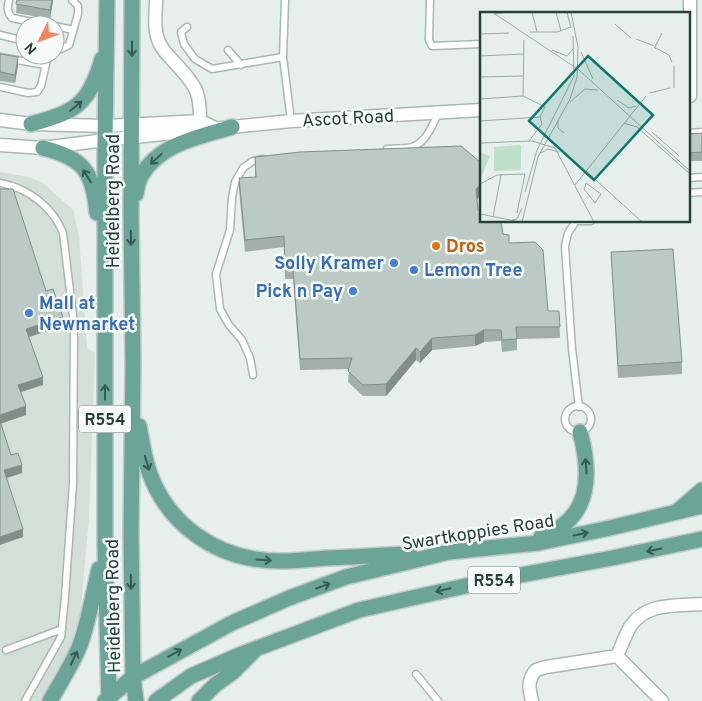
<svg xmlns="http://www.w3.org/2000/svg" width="702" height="701" font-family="Overpass,sans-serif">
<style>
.built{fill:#d4dfda}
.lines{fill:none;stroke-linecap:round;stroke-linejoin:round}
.service-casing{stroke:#a8b8b2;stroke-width:9}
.minor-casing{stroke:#a8b8b2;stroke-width:15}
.primary-casing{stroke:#c2cac8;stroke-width:18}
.service{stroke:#fff;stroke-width:6}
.minor{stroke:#fff;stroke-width:12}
.primary{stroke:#6aa596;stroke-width:15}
.wall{fill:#a1aea9}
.shaded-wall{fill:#838d89}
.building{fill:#bbcac4;stroke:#838d89}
.oneway{stroke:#365b51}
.food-dot{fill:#e8710a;stroke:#f7fbf9;stroke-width:2}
.shop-dot{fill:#3f7fe0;stroke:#f7fbf9;stroke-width:2}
.labels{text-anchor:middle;stroke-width:5;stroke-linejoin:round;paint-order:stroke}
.shield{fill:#f7fbf9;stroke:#637a73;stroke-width:1}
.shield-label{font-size:16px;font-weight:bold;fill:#24423a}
.street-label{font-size:18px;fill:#24423a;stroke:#f7fbf9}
.food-label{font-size:18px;font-weight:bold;fill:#c56008;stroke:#f7fbf9;text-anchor:start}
.shop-label{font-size:18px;font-weight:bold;fill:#366cbe;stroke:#f7fbf9;text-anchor:end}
.inset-road{fill:none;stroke:#98aaa4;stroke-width:1}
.view{fill:#0f766e;fill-opacity:0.15;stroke:#0f766e;stroke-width:2.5}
.inset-edge{fill:none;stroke:#24423a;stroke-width:2.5}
</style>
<rect width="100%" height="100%" fill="#e6efeb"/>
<path class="built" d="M0,172l29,5 14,6 30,27 6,26 8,112 8,5 -6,166 -10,108 -4,19 -30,55h-45z"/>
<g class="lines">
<defs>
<path id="service" d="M9,0c-2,8 -2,12 3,18l36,7
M285,0l-2,57 8,64
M430,0l-1,40 3,6 49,-2
M55,26l18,4
M187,27l-6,5 3,12 11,15 17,10 71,-12
M0,35l25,6
M55,48l6,1 8,-4 9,-31v-8l-6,-6
M228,50l13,15
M0,57l45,8
M0,87l28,6 9,-1 4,-6 7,-31
M688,133l14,-1
M387,149c8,-1 17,0 25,-2 14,-4 21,-23 27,-35
M688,178l14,-1
M0,183c28,5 53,24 63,50l11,91 -1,159 -8,114 -4,40 -36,64
M688,193l14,-1
M576,221l-8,12 -3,13 7,103 7,58
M579,221h12
M253,375l-3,-17 -8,-18 -13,-15 -9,-16 -4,-35 14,-44 2,-32 3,-16 8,-14 10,-7 10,-2
M565 419a13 13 0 1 1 26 0a13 13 0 1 1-26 0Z
M6,650l56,-21
M416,674l22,27"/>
<path id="minor" d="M156,0c0,13 -3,29 3,42 3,8 10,14 16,21 23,24 26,31 25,65
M690,96v-96
M0,120l31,4 75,2 95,-5 14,7
M0,145l43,3 62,-8 186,-19 190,-11
M617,656c4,-9 8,-20 13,-29 16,-25 45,-21 72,-23
M617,656l45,45
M532,701c-3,-12 -5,-21 4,-31l10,-3 71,-11"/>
<path id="primary" d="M107,0l-2,140v405l4,156
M132,0l-1,213 2,151 -2,169 2,144 3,24
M31,124c44,-12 58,-19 71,-65
M43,148c41,10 50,24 54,65
M136,194c1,-6 2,-13 5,-18 19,-33 59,-39 91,-49
M139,426c4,21 7,43 17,62 19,38 56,64 98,71 24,4 49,1 73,-1 28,-1 55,-3 83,-4
M679,510l23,-20
M541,537c50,-18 51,-61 39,-105
M50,701c10,-18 22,-36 30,-56 9,-25 13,-51 19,-76
M105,701l28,-24 99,-54 57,-25 57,-21 103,-25 89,-9 72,-15 92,-22
M156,701l35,-25 51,-22 117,-44 124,-28 129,-24 90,-19
M199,701l16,-16 18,-13 21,-21"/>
</defs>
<use href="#service" class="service-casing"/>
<use href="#minor" class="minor-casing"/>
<use href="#primary" class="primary-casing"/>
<use href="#service" class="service"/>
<use href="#minor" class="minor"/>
<use href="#primary" class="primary"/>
</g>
<path class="wall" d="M17,0h36l-3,19 -34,-6z
M0,54l18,11 -3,18 -15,-2z
M702,133v28h-14v-27z
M255,157l226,38 -4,4 1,11 25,24 6,9 39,68h11l1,27 -43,1v11l-15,2 -1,-11 -17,1 -9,4 -43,4 -12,13 -4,-3 -30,36h-23l-15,-14 1,-13 -49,1 -7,-91h-8l-1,-32 -39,5 -6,-62v-12l16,-1z
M611,252l71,110v12l-64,4z"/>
<path class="shaded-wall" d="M52,0h1l-3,19v-9z
M18,57v8l-3,18v-8z
M481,184v11l-5,5v-11z
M63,317v9l-37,12v-9z
M484,330v12l-9,4v-11z
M432,338v12l-12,13v-11z
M416,348v12l-30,36v-12z
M43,377v8l-25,8v-8z
M26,406v9l-26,9v-9z
M22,465v8l-18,6v-9z
M23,529v8l-23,8v-8z"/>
<path class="building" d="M17,0h35l-2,10 -34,-6z
M0,54l18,3 -3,18 -15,-3z
M702,133v19l-14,1v-19z
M461,146l19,16 1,22 -5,5 2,21h3v11h20l2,13 6,1v8l26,-1 8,8 5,61h11l1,16h-44l1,12 -15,1 -1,-10h-17l-9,5 -43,3 -12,14 -4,-4 -30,36 -23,1 -15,-14 4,-13 -52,1 -7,-91 -8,-1 -1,-31 -39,4 -6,-62 17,-1 -1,-20 45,-5z
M0,189h13l33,102 7,-2 10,28 -37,12 17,48 -25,8 8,21 -26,9z
M673,249l9,113 -64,4 -7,-114z
M0,421l11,34 7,-2 4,12 -18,5 19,59 -23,8z"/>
<defs><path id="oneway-shaft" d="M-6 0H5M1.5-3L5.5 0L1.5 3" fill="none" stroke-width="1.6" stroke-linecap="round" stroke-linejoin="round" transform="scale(1.25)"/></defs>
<g class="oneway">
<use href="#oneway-shaft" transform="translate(132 49) rotate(90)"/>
<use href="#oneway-shaft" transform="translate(76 106) rotate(-39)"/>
<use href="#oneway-shaft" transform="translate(156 159) rotate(137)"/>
<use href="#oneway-shaft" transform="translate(87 176) rotate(-122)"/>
<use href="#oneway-shaft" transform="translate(131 238) rotate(89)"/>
<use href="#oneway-shaft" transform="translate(105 392) rotate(-90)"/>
<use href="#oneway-shaft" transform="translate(147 463) rotate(73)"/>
<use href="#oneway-shaft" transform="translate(586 466) rotate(-94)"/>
<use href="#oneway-shaft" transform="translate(581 534) rotate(-12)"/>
<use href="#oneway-shaft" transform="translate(654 550) rotate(169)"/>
<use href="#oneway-shaft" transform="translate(264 560) rotate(4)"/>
<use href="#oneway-shaft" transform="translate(131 582) rotate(89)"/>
<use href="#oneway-shaft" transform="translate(323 586) rotate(-20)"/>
<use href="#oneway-shaft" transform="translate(443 590) rotate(167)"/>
<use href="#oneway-shaft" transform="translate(175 653) rotate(-29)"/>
<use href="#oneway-shaft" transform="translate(74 658) rotate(-65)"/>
</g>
<circle class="food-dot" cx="436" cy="246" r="5"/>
<g class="shop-dot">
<circle cx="394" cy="263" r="5"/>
<circle cx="414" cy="270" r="5"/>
<circle cx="353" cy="291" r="5"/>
<circle cx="29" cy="313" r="5"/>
</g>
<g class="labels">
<g class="shield">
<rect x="79" y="405.5" width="52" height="27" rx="4"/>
<rect x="468" y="566.5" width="52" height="27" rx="4"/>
</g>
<g class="shield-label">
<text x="105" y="425">R554</text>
<text x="494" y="586">R554</text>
</g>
<g class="street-label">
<text transform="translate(348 118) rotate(-3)" y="6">Ascot Road</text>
<text transform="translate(113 201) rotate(-90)" y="6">Heidelberg Road</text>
<text transform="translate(478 532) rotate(-9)" y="6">Swartkoppies Road</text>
<text transform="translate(113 606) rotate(-91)" y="6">Heidelberg Road</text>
</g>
<g class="food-label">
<text x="446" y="252">Dros</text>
</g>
<g class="shop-label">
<text x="384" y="269">Solly Kramer</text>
<text x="424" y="276" text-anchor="start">Lemon Tree</text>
<text x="343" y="297">Pick n Pay</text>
<text x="39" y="309" text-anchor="start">Mall at<tspan x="39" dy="21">Newmarket</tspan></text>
</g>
</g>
<g transform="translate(480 12)">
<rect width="210" height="210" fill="#e6efeb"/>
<path d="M41,133v25l-27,1v-24zM0,140l10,4 -9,22h-1z" fill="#bfe0c8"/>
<path class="inset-road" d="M12,0l87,58 111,101M52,0l5,20M76,0l5,19M87,0l4,16M14,2l15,-2M135,12l16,14M50,20h27l14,-5M0,22l29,-1M156,27l18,7M175,35l7,-14M176,37l-2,-2 15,8 3,7M72,38l15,6 7,-8M101,40l12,27M0,44l44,-2M0,65l43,-1M194,76v-22M170,81l20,-5M43,84l1,-56M0,87l43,-3 22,11 -5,10M137,88l12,8 7,-2M90,90l15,-13 13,1M78,108v8l6,5M0,109l60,-4M144,111l13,4 53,47M172,120l27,24M49,129l13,-17 -2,-7M0,131l52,-2 23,7 39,74M61,141l7,-4 11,3M106,159l56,51M106,171l15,11 -6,9 -11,-14zM0,172l17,-9 28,-1 -8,39M95,173l71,-89M45,180l12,-42 37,-74 -1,-40M0,202l35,7M13,205l8,-42M32,208l5,-1 5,-11M42,210l16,-65 32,-58 7,-22 1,-30 -7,-35"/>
<path class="view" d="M108,44l65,59 -59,65 -65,-59z"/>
<rect width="210" height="210" class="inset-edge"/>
</g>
<g transform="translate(40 40) rotate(228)"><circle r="24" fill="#f7fbf9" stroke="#a3b1ad"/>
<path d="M0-4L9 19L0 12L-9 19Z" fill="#f4845f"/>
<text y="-8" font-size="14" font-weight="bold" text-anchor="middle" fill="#24423a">N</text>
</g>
</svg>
